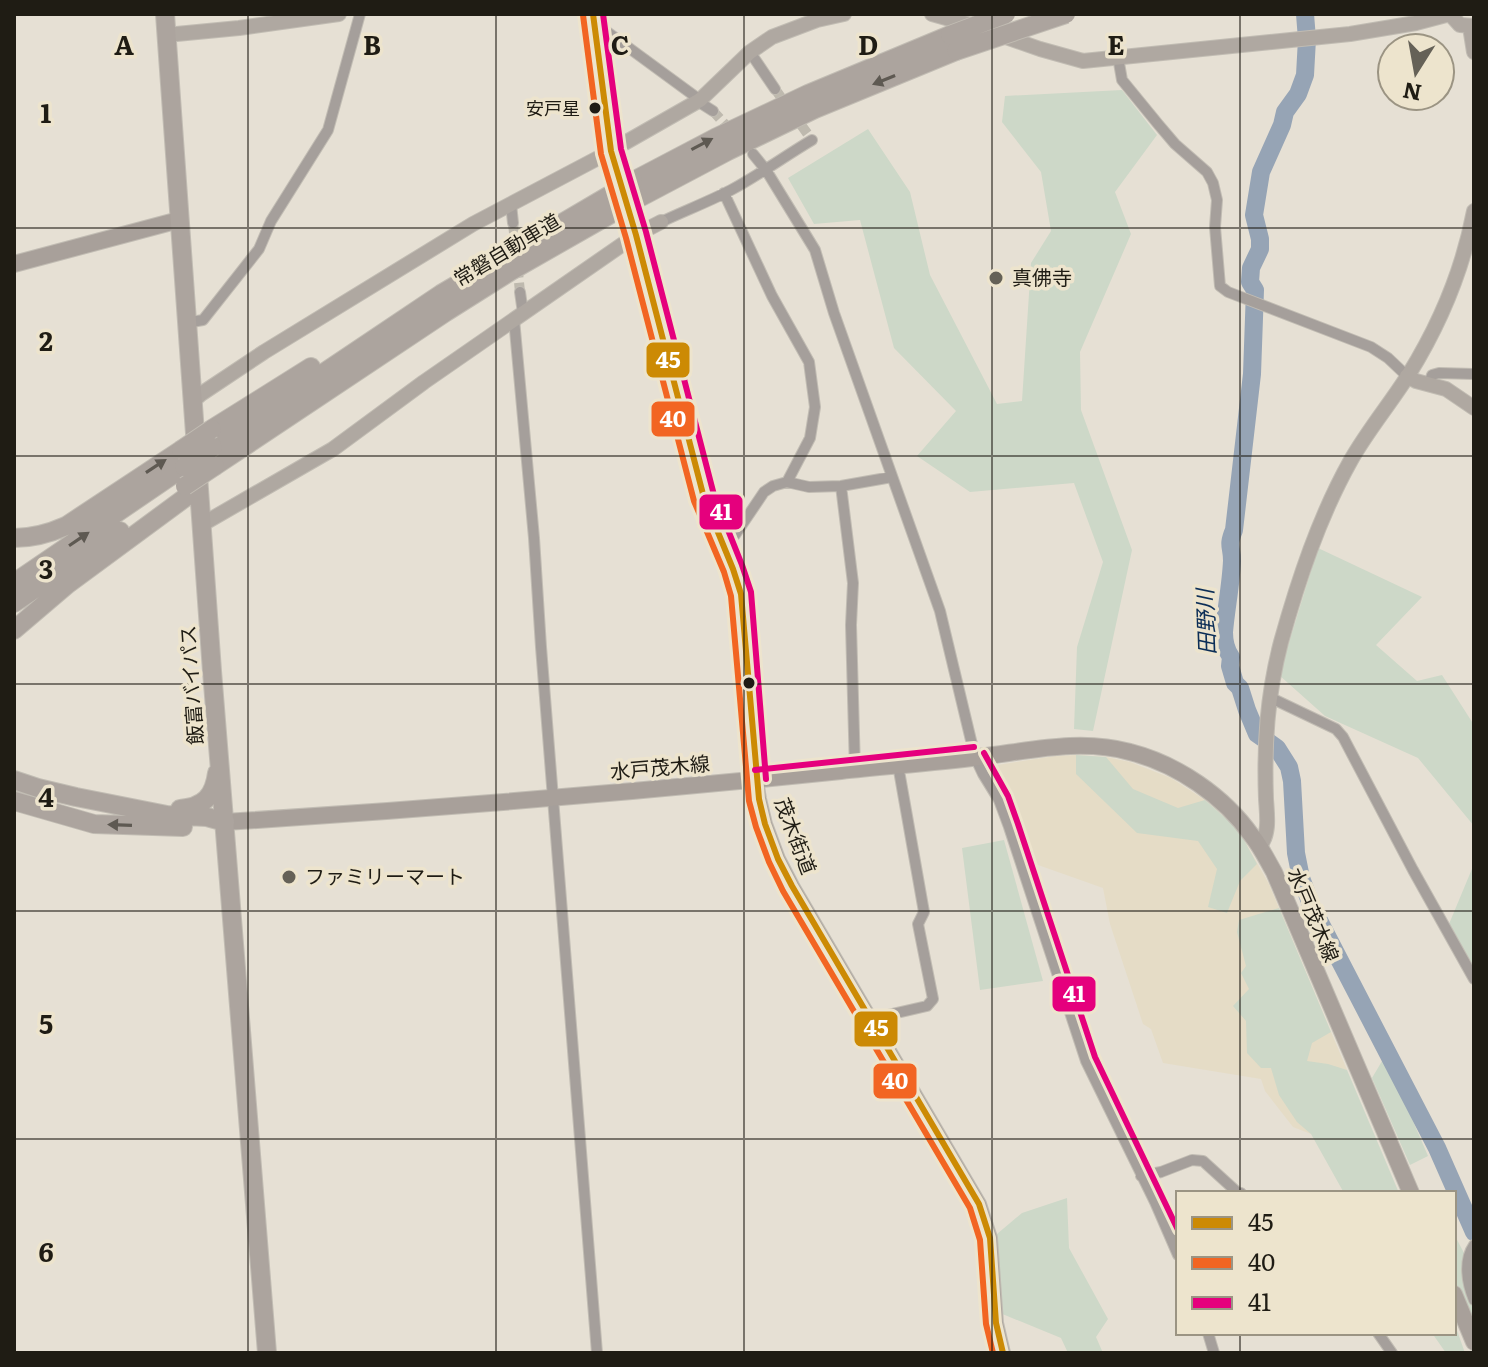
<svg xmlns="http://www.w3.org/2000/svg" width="1488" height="1367" font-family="Literata,'Noto Sans JP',serif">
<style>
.built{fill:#e5dcc6}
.green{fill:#cdd8c8}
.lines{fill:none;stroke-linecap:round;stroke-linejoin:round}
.river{stroke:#96a4b5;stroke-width:18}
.street-tunnel{stroke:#beb9ae;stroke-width:10;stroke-dasharray:10 5;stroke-linecap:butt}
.street-casing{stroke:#c1bcb3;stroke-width:12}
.secondary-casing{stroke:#c1bcb3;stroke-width:16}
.primary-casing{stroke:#c1bcb3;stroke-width:18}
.highway-casing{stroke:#c1bcb3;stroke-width:20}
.street{stroke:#a59f9b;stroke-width:10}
.secondary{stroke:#afa8a1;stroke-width:14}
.primary{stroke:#a8a09a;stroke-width:16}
.highway{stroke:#aca49e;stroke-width:18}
.highway-bridge-casing{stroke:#c1bcb3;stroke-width:20;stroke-linecap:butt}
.highway-bridge{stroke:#aca49e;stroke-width:18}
.bus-1-casing{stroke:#ede4cd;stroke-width:12}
.bus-2-casing{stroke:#ede4cd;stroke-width:12}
.bus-3-casing{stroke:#ede4cd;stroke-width:12}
.bus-1{stroke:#cc8a04;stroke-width:6}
.bus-2{stroke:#f26522;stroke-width:6}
.bus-3{stroke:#e5007d;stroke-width:6}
.oneway{fill:#5e5952}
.grid{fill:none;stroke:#1f1c14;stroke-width:2;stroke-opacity:0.55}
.bus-dot{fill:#1f1c14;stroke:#ede4cd;stroke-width:3}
.poi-dot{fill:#656157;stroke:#ede4cd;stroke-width:3}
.labels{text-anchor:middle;stroke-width:7;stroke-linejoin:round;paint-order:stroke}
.bus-label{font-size:18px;fill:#1f1c14;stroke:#ede4cd;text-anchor:end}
.street-label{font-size:20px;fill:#1f1c14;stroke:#ede4cd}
.poi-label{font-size:20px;fill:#1f1c14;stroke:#ede4cd;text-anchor:start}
.water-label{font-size:22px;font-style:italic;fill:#0c2e57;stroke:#ede4cd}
.grid-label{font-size:26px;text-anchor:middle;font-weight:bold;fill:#1f1c14;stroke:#ede4cd;stroke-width:7;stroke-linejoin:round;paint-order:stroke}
.line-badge{stroke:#ede4cd;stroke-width:3}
.badge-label{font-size:22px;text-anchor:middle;font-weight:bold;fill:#fff}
</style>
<rect width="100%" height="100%" fill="#e6e0d4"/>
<path class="built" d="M1076,755l30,2 24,5 41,16 34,22 26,23 13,17 25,44 78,186v11l-36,53 -18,-7 -28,-36 -4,-12 -98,-16 -12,-34 -8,-5 -33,-100 -7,-36 -79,-28 -2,-15 -9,-31 -22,-43v-5l64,-10z"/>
<path class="green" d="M1122,90l35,45 -42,57 16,42 -51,118 1,58 51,140 -39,181 -19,-2 3,-82 26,-85 -29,-79 -104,9 -53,-36 39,-45 -62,-63 -34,-128 -46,4 -26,-46 80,-49 42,63 20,83 67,129 25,-3 9,-138 20,-32 -10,-59 -39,-50 3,-26z
M1318,548l104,49 -46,48 41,36 25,-6 32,50v101l-56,-68 -93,-42 -46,-41z
M1076,755l30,2 27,32 45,19 27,-8 26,23 13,17 13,24 -17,17 -13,32 -19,-6 9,-38 -19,-28 -61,-8 -61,-59z
M1004,840l39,141 -63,9 -18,-142z
M1474,864v110l-30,-38z
M1279,908l52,124 -19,11 -5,18 21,3 19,6 52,123h-55l-33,-59 -14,-12 -18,-27 -8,-27h-10l-14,-15 -1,-32 -13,-15 16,-17 -8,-16 5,-7 -9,-34 2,-12z
M1385,1056l43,100 -18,9 -38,-87z
M1067,1198l2,50 39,71 -12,18 7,16h-35l-7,-15 -61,-25 -3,-79 25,-21z
M1454,1234l20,38v51l-20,-43z
M1454,1322l11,31h-19l-14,-20h22z"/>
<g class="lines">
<path class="river" d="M1305,14l2,25 -2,36 -7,19 -13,18 -3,13 -21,47 -7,43 6,24v10l-9,19 -1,14 5,8 -3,84 -18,156c-7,17 -2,15 -2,31 -1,23 -6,48 -8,71 0,8 2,18 7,25l-1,9 5,17 5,5 7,22 10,24 20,14 12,19 3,14 4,72 5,25 11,29 125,241 37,84"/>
<path class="street-tunnel" d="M775,89l37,51
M713,111l19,21
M513,223l7,69"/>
<defs>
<path id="street" d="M595,23l105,77 2,4 11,7
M750,52l25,37
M1118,57l4,23 36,44 17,20 32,28 6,11 4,17 -2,27 5,59 8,6 143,55 17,11 19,18
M753,154l13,16 49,80 19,63 106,298 35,146 8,17 16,26 10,27 77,234 69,141 23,53
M724,193l48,103 37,66 6,45 -5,31 -23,44
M511,204l2,19
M661,222c23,-11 47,-20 70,-32 28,-15 54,-34 81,-50
M520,292l3,21
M514,319l20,219 7,109 56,706
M186,323l17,-3 56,-71 12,-28 57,-91 32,-116
M1429,384l3,-9 7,-2 35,1
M841,486l12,97 -2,42 4,145
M722,541l13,-6 29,-43 9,-6 14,-4 22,5 32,-1 51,-9
M1269,697l67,32 7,8 70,133 61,109
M870,1019l57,-13 6,-7 -15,-75 6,-12 -26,-147
M1141,1176l20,-4 31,-12 11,1 34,31 4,1
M1474,1245c-11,16 -7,38 0,55
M1208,1333l6,20
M1378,1333l14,20"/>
<path id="secondary" d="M593,14l18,137 25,84 68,263 29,71 8,25 15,186 3,19 6,25 13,35 14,27 187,318 11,34 6,85 7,30
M932,14l46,13
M1470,27l4,25
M997,34l43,15 43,12 267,-27 66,-11 34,-9 10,11 14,1
M166,35l73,-7 100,-14
M1407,376l9,5 30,8 28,19
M192,402l9,-8 63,-42 209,-128 127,-67 100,-57 50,-48 22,-15 45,-17 27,-6
M201,525l132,-76 91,-67 212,-147 25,-13
M1260,846c10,-13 7,-31 6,-47 -2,-54 1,-103 15,-157 17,-61 38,-125 70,-182 17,-30 39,-56 58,-86 31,-50 54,-105 65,-163"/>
<path id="primary" d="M14,264l165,-44
M225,822c206,-13 411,-30 616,-51 46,-5 92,-8 138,-14 50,-6 101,-19 151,-5 47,12 94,44 122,84 9,11 15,24 22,36l137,321
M1454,1294l20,48"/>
<path id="highway" d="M165,14l47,657 55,682
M633,181l82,-43 93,-44 142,-59
M639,198l89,-47 87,-42 141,-58
M212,429l99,-62
M213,447l228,-153 174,-102
M215,466l231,-154 65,-41 107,-61
M14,538c19,0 34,-4 52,-12l115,-76
M14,583l170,-116
M14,603l106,-72
M14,630l54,-46 118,-87
M14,780l24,8 38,9 91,18 40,2 18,5
M14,801l80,23 89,3
M180,809c24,-2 34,-13 37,-36"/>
</defs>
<use href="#street" class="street-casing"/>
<use href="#secondary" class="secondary-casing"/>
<use href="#primary" class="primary-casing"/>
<use href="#highway" class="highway-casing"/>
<use href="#street" class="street"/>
<use href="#secondary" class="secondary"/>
<use href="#primary" class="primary"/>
<use href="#highway" class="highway"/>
<defs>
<path id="highway-bridge" d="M950,35l56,-21
M956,51l110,-37
M615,192l18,-11
M618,210l21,-12
M181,450l31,-21
M184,467l29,-20
M185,486l30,-20"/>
</defs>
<use href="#highway-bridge" class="highway-bridge-casing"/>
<use href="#highway-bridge" class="highway-bridge"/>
<defs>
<path id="bus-1" d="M593,14l18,137 25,84 68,263 29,71 8,25 18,205 6,25 13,35 14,27 187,318 11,34 6,85 7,30"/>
<path id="bus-2" d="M583,15l18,139 25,84 68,263 30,71 7,24 18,205 7,26 13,35 14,29 187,317 10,32 6,84 7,29"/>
<path id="bus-3" d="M603,14l18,135 25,83 68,263 28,70 9,27 15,187
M984,753l24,43 10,28 77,233 83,173
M755,770l219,-23"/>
</defs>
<use href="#bus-1" class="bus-1-casing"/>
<use href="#bus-2" class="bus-2-casing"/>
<use href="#bus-3" class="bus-3-casing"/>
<use href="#bus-1" class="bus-1"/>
<use href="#bus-2" class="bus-2"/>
<use href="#bus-3" class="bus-3"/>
</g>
<defs><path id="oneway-solid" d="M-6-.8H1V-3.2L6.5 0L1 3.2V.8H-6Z" transform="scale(2)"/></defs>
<g class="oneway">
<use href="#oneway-solid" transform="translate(884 80) rotate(158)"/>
<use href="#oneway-solid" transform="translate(702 144) rotate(-28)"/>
<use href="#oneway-solid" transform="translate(156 466) rotate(-33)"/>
<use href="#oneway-solid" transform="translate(79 539) rotate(-34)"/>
<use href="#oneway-solid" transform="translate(120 825) rotate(-178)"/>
</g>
<path class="grid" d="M248,14v1339M496,14v1339M744,14v1339M992,14v1339M1240,14v1179M14,228h1460M14,456h1460M14,684h1460M14,911h1460M14,1139h1460M1240,1333v20"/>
<g class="bus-dot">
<circle cx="595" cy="108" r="7"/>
<circle cx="749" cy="683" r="7"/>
</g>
<g class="poi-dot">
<circle cx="996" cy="278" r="8"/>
<circle cx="289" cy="877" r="8"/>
</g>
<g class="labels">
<g class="bus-label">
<text x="580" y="115">安戸星</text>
</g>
<g class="street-label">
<text transform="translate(507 250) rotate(-31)" y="7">常磐自動車道</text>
<text transform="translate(192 685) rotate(-94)" y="7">飯富バイパス</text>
<text transform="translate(660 768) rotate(-5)" y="7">水戸茂木線</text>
<text transform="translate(795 836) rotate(69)" y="7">茂木街道</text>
<text transform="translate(1313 915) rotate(67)" y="7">水戸茂木線</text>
</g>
<g class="poi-label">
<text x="1012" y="285">真佛寺</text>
<text x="305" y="884">ファミリーマート</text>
</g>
<g class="water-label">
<text transform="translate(1206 622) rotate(-92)" y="8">田野川</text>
</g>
</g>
<g class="grid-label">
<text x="124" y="55">A</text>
<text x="372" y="55">B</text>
<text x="620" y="55">C</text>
<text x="868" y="55">D</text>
<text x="1116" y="55">E</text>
<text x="46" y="123">1</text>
<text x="46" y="351">2</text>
<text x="46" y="579">3</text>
<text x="46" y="807">4</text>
<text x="46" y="1034">5</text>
<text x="46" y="1262">6</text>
</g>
<g class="line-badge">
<rect x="645" y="341" width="46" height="38" rx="8" fill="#cc8a04"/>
<rect x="650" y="400" width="46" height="38" rx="8" fill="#f26522"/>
<rect x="698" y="493" width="46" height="38" rx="8" fill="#e5007d"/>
<rect x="1051" y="975" width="46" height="38" rx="8" fill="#e5007d"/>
<rect x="853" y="1010" width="46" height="38" rx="8" fill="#cc8a04"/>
<rect x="872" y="1062" width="46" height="38" rx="8" fill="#f26522"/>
</g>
<g class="badge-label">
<text x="668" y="368">45</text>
<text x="673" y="427">40</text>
<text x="721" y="520">41</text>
<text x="1074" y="1002">41</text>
<text x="876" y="1036">45</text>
<text x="895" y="1089">40</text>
</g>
<rect width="1488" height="1367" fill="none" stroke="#1f1c14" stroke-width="32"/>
<rect x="1176" y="1191" width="280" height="144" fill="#ede4cd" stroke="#9b9483" stroke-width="2"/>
<rect x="1192" y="1217" width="40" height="12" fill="#cc8a04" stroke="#9b9483" stroke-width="2"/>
<text x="1248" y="1231" font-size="24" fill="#1f1c14">45</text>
<rect x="1192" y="1257" width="40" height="12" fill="#f26522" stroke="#9b9483" stroke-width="2"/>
<text x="1248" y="1271" font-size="24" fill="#1f1c14">40</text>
<rect x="1192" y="1297" width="40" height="12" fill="#e5007d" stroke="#9b9483" stroke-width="2"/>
<text x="1248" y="1311" font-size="24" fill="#1f1c14">41</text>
<g transform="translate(1416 72) rotate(191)"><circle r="38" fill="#ede4cd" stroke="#9b9483" stroke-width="2"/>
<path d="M0-6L14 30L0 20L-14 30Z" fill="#656157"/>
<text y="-12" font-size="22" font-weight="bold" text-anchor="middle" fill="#1f1c14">N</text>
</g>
</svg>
